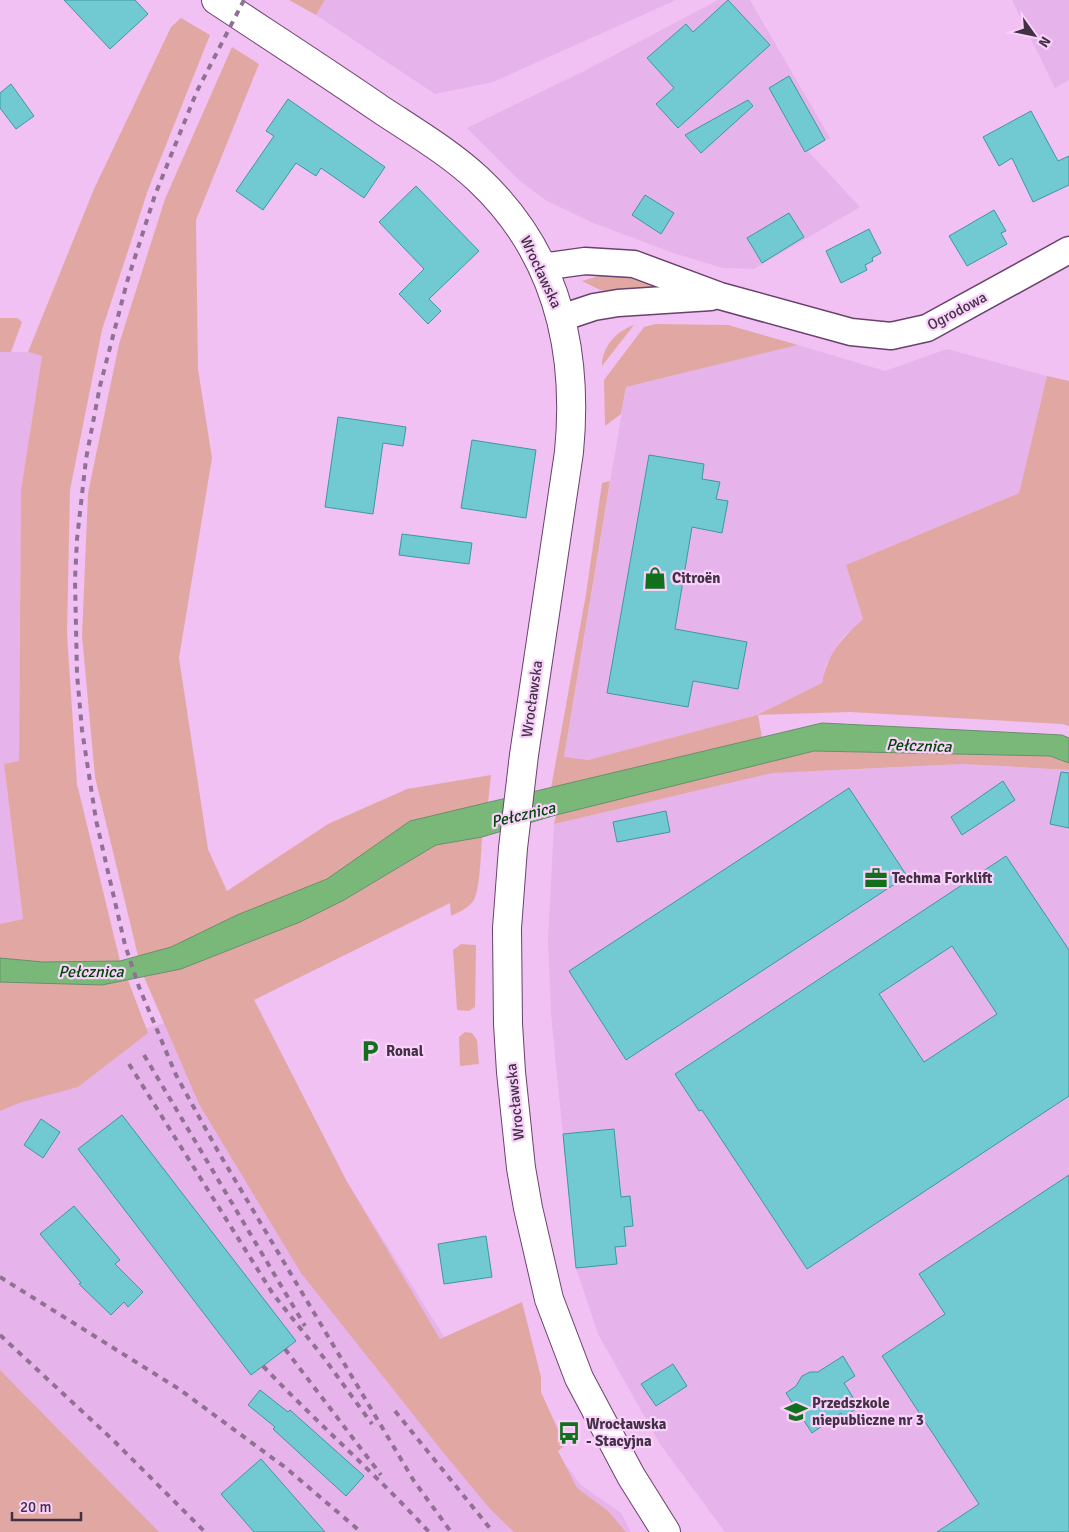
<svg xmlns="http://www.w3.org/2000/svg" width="1069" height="1532" font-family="Signika,sans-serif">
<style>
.built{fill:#e7b3eb}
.green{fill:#e1a8a3}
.water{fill:#79b879;stroke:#688f69}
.building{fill:#71c9d1;stroke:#3d98a0;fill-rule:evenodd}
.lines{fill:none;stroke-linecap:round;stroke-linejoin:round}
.minor-casing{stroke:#6a416d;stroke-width:29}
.secondary-casing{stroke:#6a416d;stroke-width:30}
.minor{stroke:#fff;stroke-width:26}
.secondary{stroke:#fff;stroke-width:28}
.rail{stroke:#917193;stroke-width:4;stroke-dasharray:6 6;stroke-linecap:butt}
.labels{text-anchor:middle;stroke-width:4.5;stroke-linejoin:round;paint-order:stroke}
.street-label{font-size:15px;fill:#423044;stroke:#f9d2fb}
.poi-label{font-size:15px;font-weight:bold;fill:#423044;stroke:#f9d2fb;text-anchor:start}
.water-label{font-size:16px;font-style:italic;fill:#004607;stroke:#f9d2fb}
</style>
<rect width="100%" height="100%" fill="#f1c1f4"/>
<path class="built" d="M325,0h351l-183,82 -58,12 -119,-79z
M718,0h32l80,138 -22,13 52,56 -106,62 -31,-1 -50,-15 -82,-31 -44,-21 -27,-20 -53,-53 119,-58z
M1012,0h57v80l-14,8z
M798,345l87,26 62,-22 100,27 -28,117 -173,72 17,54 -21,19 -16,27 -4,18 -65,32 -169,45 -24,-2 62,-371z
M0,352h28l14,4 -21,134 -2,272 -15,2 19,155 -23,5z
M963,764l106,6v762h-344l-65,-88 -62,-110 -22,-66 -25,-254 -3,-74 6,-116 219,-51z
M254,999l92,181 105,168 73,62 57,75 40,28 10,19h-511l-120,-133v-295l136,-73z"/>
<path class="green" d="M289,0h36l-9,15z
M181,18l29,17 -62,155 -46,140 -32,160 -3,144 10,150 43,177 -77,1 -43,-4v-34l23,-5 -19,-155 15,-3 2,-271 21,-134 -14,-4 66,-163 77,-162z
M232,47l27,17 -63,156 2,149 14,89 -33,200 29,191 19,42 101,-67 79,-35 84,-14 -3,28 -77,18 -84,58 -90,36 -66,32 -33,9 -43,-179 -13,-141 6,-143 31,-149 46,-145z
M602,275h30l28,14 -30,5 -30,-4 -18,-9z
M0,318h17l5,4 -11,30h-11z
M656,324l72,1 70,20 -172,42 -5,27 -16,12 -1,-46 40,-53z
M634,325l-32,41c0,-19 14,-35 32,-41z
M1047,376l22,5v345l-7,-2 -212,-12 -92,3 4,22 -211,51 35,-194 16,-111 8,-2 -46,276 24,3 169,-45 65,-32c6,-30 19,-44 41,-64l-17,-54 173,-72z
M814,751l236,5 19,7v7l-106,-6 -190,9 -219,51 2,-9z
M482,837c-1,15 -2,52 -8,63 -5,8 -15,12 -23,16l-1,-13 -196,97 92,180 94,159 82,-37 19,75v15l24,53 -7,6 19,37 31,23 18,21h-112l-24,-23 -48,-58 -141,-178 -102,-169 -55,-127 37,-8 119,-47 44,-22 92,-55z
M461,944l15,1 -1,62 -6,4 -12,-1 -4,-60z
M128,980l20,53 -70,54 -59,16 -19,8v-129l102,3z
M465,1032l7,1 5,7 2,24 -19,2 -1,-29z
M0,1370l159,162h-159z"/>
<path class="water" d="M822,723l240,12 7,3v25l-19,-7 -236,-5 -258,64 -74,22 -46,8 -92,55 -44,22 -119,47 -79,16 -102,-3v-24l43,4 77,-1 51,-14 66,-32 90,-36 83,-58z"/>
<path class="building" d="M64,0h71l13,14 -38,35z
M728,0l42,45 -92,83 -22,-24 18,-16 -27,-30 39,-34 7,8z
M789,76l36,64 -20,12 -36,-64z
M11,84l23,32 -18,13 -16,-21v-15z
M288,99l97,68 -21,31 -43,-30 -5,8 -20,-13 -33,47 -27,-19 38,-55 -8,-5z
M748,100l5,6 -52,47 -16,-18z
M1031,111l27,50 11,-5v29l-36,17 -21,-44 -13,8 -16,-29z
M416,186l63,65 -50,48 12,12 -13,13 -29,-30 25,-25 -45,-47z
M645,195l29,18 -13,21 -29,-19z
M994,210l12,21 -5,2 6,11 -40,22 -18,-30z
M789,213l15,24 -42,26 -15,-25z
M869,229l12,24 -9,5 1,3 -8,4 2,5 -26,13 -15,-32z
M338,417l68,10 -3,19 -20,-3 -10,71 -48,-7z
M472,440l64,10 -10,68 -65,-10z
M649,455l55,9 -2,15 18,3 -4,17 12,2 -6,32 -30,-6 -17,102 72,13 -9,47 -45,-8 -5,26 -81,-14z
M402,534l70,9 -3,21 -70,-9z
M1061,772l8,1v55l-19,-4z
M1003,781l12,19 -53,35 -11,-18z
M849,788l58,88 -281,184 -57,-89z
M666,811l4,21 -53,10 -4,-20z
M1006,856l63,94v146l-262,173 -105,-159 -3,1 -24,-37zM952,946l45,68 -73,48 -45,-68z
M122,1115l174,226 -45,34 -173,-226z
M41,1119l19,13 -17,26 -19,-13z
M614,1129l7,68 9,-1 3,30 -9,1 2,19 -11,1 2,17 -41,4 -13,-134z
M1069,1175v357h-132l42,-28 -97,-148 63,-42 -26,-40z
M74,1206l46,54 -5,4 28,28 -15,15 -4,-5 -13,13 -32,-31 2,-1 -41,-49z
M486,1236l6,41 -48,7 -6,-40z
M843,1356l12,20 -11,7 15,24 -16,10 -2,-4 -29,20 -26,-40 10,-7 6,-10 8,-4h8z
M673,1364l14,22 -31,20 -15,-22z
M260,1390l28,22 2,-2 74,66 -18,20 -73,-67 2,-2 -27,-22z
M261,1459l64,73h-71l-33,-38z"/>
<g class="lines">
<defs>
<path id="minor" d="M542,267l43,-6 49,3 86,32 131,36 40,4 36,-8 142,-78
M561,318l33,-11 24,-4 93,-6"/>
<path id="secondary" d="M216,0c56,37 112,73 167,111 32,21 67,42 95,68 78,73 101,169 91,273l-45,303 -11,93 -6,80 1,96 3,48 10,96 7,40 21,91 30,79 52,98 35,56"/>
</defs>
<use href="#minor" class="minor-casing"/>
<use href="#secondary" class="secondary-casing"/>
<use href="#minor" class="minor"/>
<use href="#secondary" class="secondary"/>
<path class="rail" d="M244,0l-47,91 -42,104 -28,87 -27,104 -14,73 -9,80 -2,41 2,94 5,56 14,90 29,125 14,42 37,88 43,78 195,328 37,51
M144,1055l161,271
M129,1064l144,230 51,64 48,66
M0,1277l179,112 107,79 75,64
M0,1335l113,105 92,92
M285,1349l96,126
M263,1366c54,57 113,108 166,166
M395,1411l98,121"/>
</g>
<defs>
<symbol id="shop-bare" viewBox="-9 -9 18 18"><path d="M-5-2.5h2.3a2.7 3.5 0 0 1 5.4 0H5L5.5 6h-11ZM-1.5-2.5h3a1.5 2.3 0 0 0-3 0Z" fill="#126f1c" stroke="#f9d2fb" stroke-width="2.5" paint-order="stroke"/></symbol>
<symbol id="office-bare" viewBox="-9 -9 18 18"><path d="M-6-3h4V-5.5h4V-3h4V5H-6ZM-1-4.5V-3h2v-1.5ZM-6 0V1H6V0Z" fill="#126f1c" stroke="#f9d2fb" stroke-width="2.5" paint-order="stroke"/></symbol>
<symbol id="parking-bare" viewBox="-9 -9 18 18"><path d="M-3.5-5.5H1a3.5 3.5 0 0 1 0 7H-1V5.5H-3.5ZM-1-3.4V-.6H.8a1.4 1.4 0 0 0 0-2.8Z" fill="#126f1c" stroke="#f9d2fb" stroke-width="2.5" paint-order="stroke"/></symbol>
<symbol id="school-bare" viewBox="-9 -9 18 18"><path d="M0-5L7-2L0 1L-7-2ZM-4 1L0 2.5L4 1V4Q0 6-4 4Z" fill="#126f1c" stroke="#f9d2fb" stroke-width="2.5" paint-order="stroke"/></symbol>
<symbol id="bus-bare" viewBox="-9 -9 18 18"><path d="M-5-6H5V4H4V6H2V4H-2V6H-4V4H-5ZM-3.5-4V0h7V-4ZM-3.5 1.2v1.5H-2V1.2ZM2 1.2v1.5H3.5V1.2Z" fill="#126f1c" stroke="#f9d2fb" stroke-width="2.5" paint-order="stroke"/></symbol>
</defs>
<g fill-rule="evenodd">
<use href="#shop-bare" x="639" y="562" width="32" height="32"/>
<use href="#office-bare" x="860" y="862" width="32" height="32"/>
<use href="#parking-bare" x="354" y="1035" width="32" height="32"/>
<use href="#school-bare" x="780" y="1396" width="32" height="32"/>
<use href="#bus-bare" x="553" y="1417" width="32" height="32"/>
</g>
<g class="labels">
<g class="street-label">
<text transform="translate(541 272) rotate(65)" y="5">Wrocławska</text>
<text transform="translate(957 311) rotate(-28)" y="5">Ogrodowa</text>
<text transform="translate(532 699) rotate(-82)" y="5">Wrocławska</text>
<text transform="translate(515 1102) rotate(-96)" y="5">Wrocławska</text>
</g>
<g class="poi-label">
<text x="672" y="583">Citroën</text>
<text x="892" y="883">Techma Forklift</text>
<text x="386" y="1056">Ronal</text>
<text x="812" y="1408">Przedszkole<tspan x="812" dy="17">niepubliczne nr 3</tspan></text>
<text x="586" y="1429">Wrocławska<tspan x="586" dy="17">- Stacyjna</tspan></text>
</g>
<g class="water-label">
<text transform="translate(919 745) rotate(2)" y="6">Pełcznica</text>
<text transform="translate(523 814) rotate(-13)" y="6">Pełcznica</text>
<text x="91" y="977">Pełcznica</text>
</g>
</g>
<g transform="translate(1034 35) rotate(123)" stroke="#f9d2fb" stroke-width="4" paint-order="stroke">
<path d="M0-4L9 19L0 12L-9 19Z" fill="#423044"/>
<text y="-8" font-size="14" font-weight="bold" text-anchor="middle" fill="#423044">N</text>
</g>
<path d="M12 1512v8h69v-8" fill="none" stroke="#423044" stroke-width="2.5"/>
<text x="20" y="1512" font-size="15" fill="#423044" stroke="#f9d2fb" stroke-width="4" paint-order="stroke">20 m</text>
</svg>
